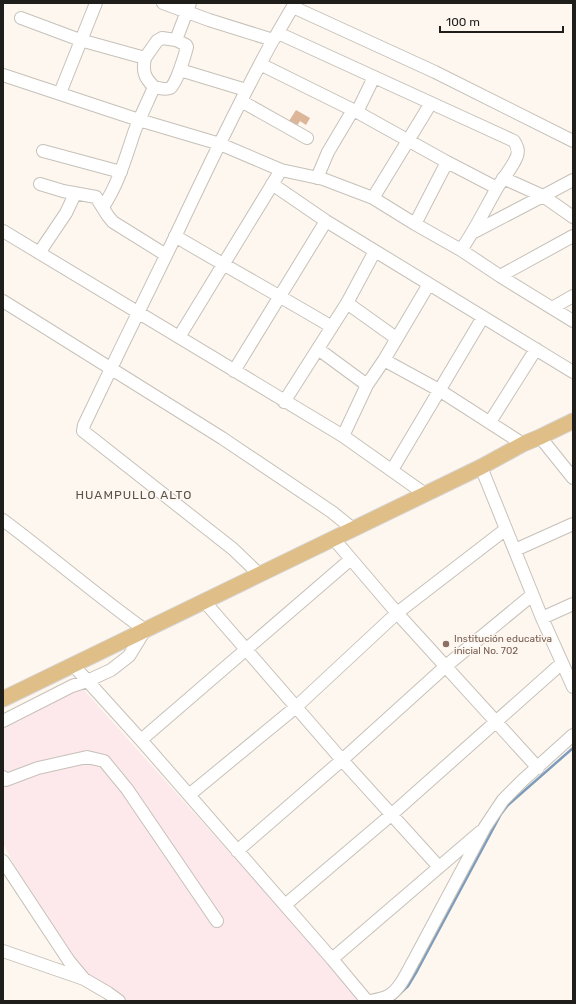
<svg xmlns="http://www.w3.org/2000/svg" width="576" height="1004" font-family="Rubik,sans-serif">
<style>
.industrial{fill:#fde8eb}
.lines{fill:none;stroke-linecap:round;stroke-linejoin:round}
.stream{stroke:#7d9cbc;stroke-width:2.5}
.building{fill:#ddb599}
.minor-casing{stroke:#c6c1b9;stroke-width:14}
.major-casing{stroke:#d7d6d6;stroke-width:17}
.minor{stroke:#fff;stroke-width:12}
.major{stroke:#dfbe87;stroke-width:15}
.education-dot{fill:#8d6e63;stroke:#fdf7ef;stroke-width:1.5}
.labels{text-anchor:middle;stroke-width:3;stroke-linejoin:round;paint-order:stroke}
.education-label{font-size:10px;fill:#785e54;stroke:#fdf7ef;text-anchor:start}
.quarter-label{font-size:12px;letter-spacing:1px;fill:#58534d;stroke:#fdf7ef}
</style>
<rect width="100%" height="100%" fill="#fdf7ef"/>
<path class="industrial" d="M82,688l278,310 -4,3h-229l-48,-33 -62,-98 -14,-27v-114z"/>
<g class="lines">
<path class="stream" d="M392,1001l16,-15 9,-15 84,-157 7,-9 65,-57"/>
</g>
<path class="building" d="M296,110l14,8 -4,7 -6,-4 -3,5 -8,-5z"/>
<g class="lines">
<defs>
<path id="minor" d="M163,3l46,17 64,20c-35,64 -67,131 -98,197 -31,63 -61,125 -91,188l-1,6 150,118 27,26
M293,7l142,65 138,69
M21,18l59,22 65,18 12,-17 5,-3 14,2 10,5 1,2c-2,8 -11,38 -17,41 -4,2 -12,0 -16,-1 -6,14 -13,28 -19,43 -9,26 -16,53 -32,77
M278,33l236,108c3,5 5,9 3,15 -4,11 -14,22 -20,32 -12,21 -22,42 -36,62
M274,39l21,-36
M176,40l14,-37
M145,58c-3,14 0,20 9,29
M260,64l97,48 90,50 50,26
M180,70l66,20
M3,75l136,45 81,24 61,26 42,9 50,19 42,26 46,26 39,26 73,45
M60,93l36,-90
M241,101l66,37
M357,112l17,-35
M43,151l78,21
M317,178l11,-26 25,-42
M503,178l40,18 30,-16
M40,184l23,7 33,6 12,19 5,6 53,33
M272,184l54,37 49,30 198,121
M373,198l58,-95
M415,224l32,-62
M3,231l340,205 82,58
M474,232l69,-36 30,21
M175,236c52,31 105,60 157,91
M39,253l27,-40 9,-19
M500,276l73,-40
M3,301l219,137 110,74 21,17
M347,303l49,35
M552,308l21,-12
M179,337l102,-167
M318,349l49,36
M384,360l55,30 84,54
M234,371l92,-150
M284,402l63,-99 28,-52
M490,422l46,-73
M343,436l24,-51 17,-25 45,-76
M540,437l33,41
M481,467l61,151 31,69
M392,470l91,-153
M3,520c48,36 93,75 142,110l-16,26 -18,14 -24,11 -15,5 -69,35
M333,538l64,75 141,155
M515,550l58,-26
M204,601l138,159 97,107
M542,618l31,-14
M73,665l68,75 191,219 35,42
M141,740l210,-181
M3,777l3,3 32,-12 49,-11 17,4 23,28 90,132
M189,795l107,-88 101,-94 109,-84
M237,851l105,-91 104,-94 86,-71
M3,861l66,100 15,18
M285,905l106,-90 171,-152
M3,951l81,28 24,14 11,8
M332,959l148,-127
M370,1001c5,-1 11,-2 16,-4 13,-5 21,-25 28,-37l71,-133 18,-27 20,-20 50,-45"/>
<path id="major" d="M3,699l478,-232 42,-23 17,-7 33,-16"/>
</defs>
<use href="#minor" class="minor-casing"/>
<use href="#major" class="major-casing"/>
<use href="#minor" class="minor"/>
<use href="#major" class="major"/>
</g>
<circle class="education-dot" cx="446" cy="644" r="4"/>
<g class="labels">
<g class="education-label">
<text x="454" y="642">Institución educativa<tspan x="454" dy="12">inicial No. 702</tspan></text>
</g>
<g class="quarter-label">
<text x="134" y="499">HUAMPULLO ALTO</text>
</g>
</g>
<rect width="576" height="1004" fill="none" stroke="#201e1b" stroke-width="8"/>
<path d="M440 26v6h123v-6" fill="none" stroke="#201e1b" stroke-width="2"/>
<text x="446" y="26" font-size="12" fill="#201e1b" stroke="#fdf7ef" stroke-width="3" paint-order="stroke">100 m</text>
</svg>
